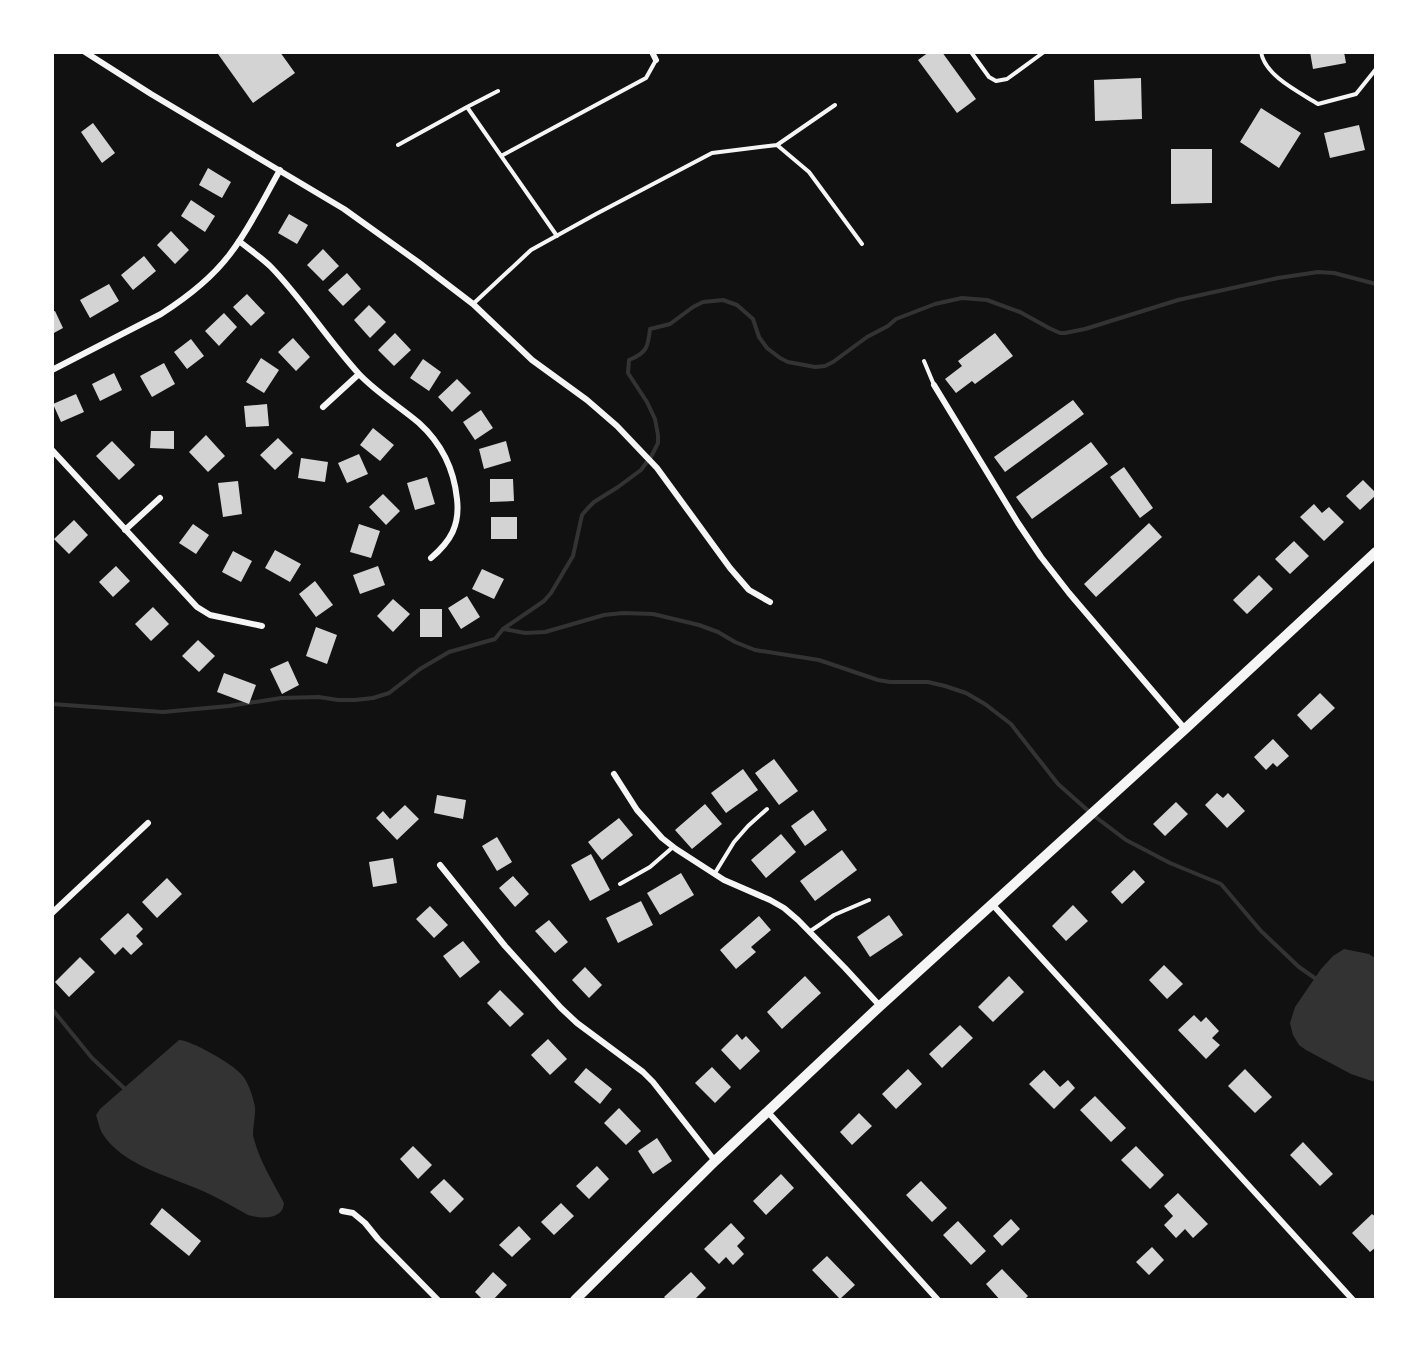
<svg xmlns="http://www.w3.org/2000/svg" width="1428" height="1352" font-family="'Golos Text',sans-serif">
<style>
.water{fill:#333}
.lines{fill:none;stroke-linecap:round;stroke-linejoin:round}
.stream{stroke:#333;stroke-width:4}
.building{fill:#d3d3d3}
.service{stroke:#f5f5f5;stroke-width:4}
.minor{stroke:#f5f5f5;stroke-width:6}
.tertiary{stroke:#f5f5f5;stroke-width:10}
</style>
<rect width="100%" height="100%" fill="#111"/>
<path class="water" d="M1344,949l25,5 6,4v124l-24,-8 -45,-24 -7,-5 -6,-10 -3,-12 5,-16 26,-38 12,-13z
M179,1040c12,0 53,24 61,33 8,7 13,24 15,34 1,11 -4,25 -1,32 6,23 19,43 30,64 -1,17 -23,16 -36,12 -16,-9 -33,-19 -50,-26 -32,-14 -76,-24 -96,-56 -3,-6 -4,-12 -6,-18l4,-6z"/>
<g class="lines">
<path class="stream" d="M504,629l21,4 20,-1 59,-17 19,-2 30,1 46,11 19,7 17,10 20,8 64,10 59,20 12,2h38l17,4 21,7 19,11 26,20 47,60 35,31 33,25 23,12 21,11 51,21 40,47 38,36 20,14
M52,704l111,8 66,-6 52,-8 38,-1 19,3h17l18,-2 16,-5 31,-24 29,-17 46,-13 8,-10 41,-28 7,-8 22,-37 9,-41 6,-7 6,-6 24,-15 23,-17 11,-15 6,-12v-8l-3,-16 -8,-17 -19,-29 1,-13c18,-7 19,-13 21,-31l20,-5 23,-17 10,-5 20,-2 14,5 16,14 6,18 8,11 13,10 8,4 27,5 10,-1 8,-4 34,-25 21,-11 8,-7 39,-15 27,-6 25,2 33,12 29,16 11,5h5l20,-4 93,-29 100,-22 40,-6 16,1 42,11
M52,1009l40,49 33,31"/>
</g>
<path class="building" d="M219,52h61l15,21 -42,30 -35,-49z
M929,52h13l34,47 -19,14 -39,-53z
M1310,52h34l2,11 -33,6z
M1141,78l1,41 -47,2 -1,-41z
M1261,108l40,25 -22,35 -39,-26z
M93,123l22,30 -13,10 -21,-31z
M1359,125l6,25 -35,8 -6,-25z
M1171,149h41v54l-41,1z
M208,168l23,14 -9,16 -23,-13z
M191,200l24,16 -10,16 -24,-16z
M289,214l19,11 -11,19 -19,-11z
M171,231l18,19 -14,14 -18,-19z
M323,249l16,17 -16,15 -16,-16z
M144,256l12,15 -23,19 -12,-15z
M347,273l14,16 -18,17 -15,-16z
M109,284l10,17 -29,17 -10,-18z
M247,294l18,19 -14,13 -18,-19z
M369,305l17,17 -16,16 -16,-18z
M55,311l8,17 -11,6v-22z
M224,313l13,14 -18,19 -14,-15z
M395,333l16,17 -17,16 -16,-16z
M995,333l18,23 -38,28 -3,-3 -16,12 -11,-14 17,-13 -4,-5z
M293,338l17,19 -14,14 -18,-19z
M191,339l13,17 -17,13 -13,-17z
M261,358l18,12 -15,23 -18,-11z
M423,359l18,13 -12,19 -19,-13z
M164,363l11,21 -23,13 -12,-21z
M114,373l8,17 -22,11 -8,-17z
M457,379l14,14 -19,19 -14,-15z
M76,394l8,18 -23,10 -8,-18z
M1073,400l11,14 -79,58 -11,-15z
M267,404l2,22 -23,1 -2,-21z
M481,410l12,18 -18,12 -12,-18z
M373,428l21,17 -14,16 -20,-16z
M151,431h23v18l-24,-1z
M206,435l19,21 -17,16 -19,-20z
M278,438l15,15 -18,17 -15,-15z
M112,441l23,24 -16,15 -23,-24z
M506,441l5,20 -27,8 -5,-20z
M1091,442l17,22 -76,55 -16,-22z
M359,454l9,20 -21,9 -9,-20z
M301,458l27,4 -3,20 -27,-4z
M1124,467l29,41 -13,10 -30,-41z
M427,477l8,27 -20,6 -8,-27z
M490,479h23l1,22 -24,1z
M1363,480l13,13v2l-16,15 -14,-14z
M238,481l4,33 -19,3 -5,-34z
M383,494l17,17 -14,14 -17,-18z
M1314,504l8,9 7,-6 15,15 -20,19 -24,-24z
M491,517h26v22h-26z
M74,520l14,15 -19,19 -15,-15z
M1149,523l13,14 -66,60 -12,-13z
M193,524l16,11 -13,19 -17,-11z
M359,524l21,7 -9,27 -21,-6z
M1294,541l15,15 -19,18 -15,-15z
M275,550l26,14 -11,18 -25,-14z
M233,551l19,10 -11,21 -19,-10z
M116,566l14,15 -17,16 -14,-15z
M378,566l7,19 -25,9 -7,-19z
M482,569l22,10 -10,20 -22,-10z
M1259,575l14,14 -26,25 -14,-14z
M315,581l18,24 -17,12 -17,-23z
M467,596l13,21 -19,12 -13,-21z
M393,599l17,15 -17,18 -16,-16z
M153,607l16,17 -18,17 -16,-17z
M420,609h22v28h-22z
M316,627l21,8 -10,29 -21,-8z
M198,640l17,16 -16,16 -17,-16z
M288,661l11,24 -17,9 -12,-25z
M224,673l32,12 -7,19 -32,-12z
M1320,693l15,15 -24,22 -14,-15z
M1273,739l16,17 -12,11 -4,-4 -7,7 -12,-13z
M774,759l24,32 -19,14 -24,-32z
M743,769l15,21 -32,23 -15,-20z
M1217,793l6,5 5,-5 17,18 -18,17 -22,-23z
M437,795l29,5 -3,19 -29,-6z
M1176,802l12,12 -23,22 -12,-12z
M705,804l17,20 -30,25 -17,-19z
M405,805l14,14 -22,21 -21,-22 7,-7 7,8z
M813,810l14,20 -22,16 -14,-20z
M619,818l14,17 -31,25 -14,-18z
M781,834l15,18 -30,26 -15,-18z
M497,837l15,25 -15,9 -15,-25z
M842,850l15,20 -42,31 -15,-20z
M591,854l19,36 -20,11 -19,-36z
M393,858l4,25 -24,4 -4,-25z
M1134,870l11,12 -23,22 -11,-12z
M681,873l13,22 -34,20 -13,-22z
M513,876l16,18 -14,13 -16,-19z
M167,878l15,16 -25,24 -15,-16z
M641,901l12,24 -35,18 -12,-25z
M1073,905l15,16 -22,20 -14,-15z
M430,906l18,19 -14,13 -18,-19z
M128,913l15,16 -7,7 7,8 -12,11 -8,-8 -8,8 -15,-16z
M889,915l14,20 -33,22 -13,-20z
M759,916l12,14 -20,17 5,5 -20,17 -16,-19z
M549,920l19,22 -13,11 -20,-22z
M463,941l17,21 -20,16 -17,-22z
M80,957l15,15 -26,25 -14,-15z
M1164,965l19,19 -16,15 -18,-19z
M585,967l17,18 -13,13 -17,-18z
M805,976l16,17 -39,36 -15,-17z
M1009,976l15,16 -31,30 -15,-15z
M500,990l24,24 -14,13 -23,-24z
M1194,1015l7,7 5,-5 13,14 -7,7 8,7 -14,14 -28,-29z
M960,1025l13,13 -31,30 -13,-14z
M737,1034l5,6 4,-4 14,15 -20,19 -19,-20z
M548,1039l19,20 -17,16 -19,-20z
M712,1067l19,20 -16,16 -20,-20z
M586,1068l26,21 -12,15 -26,-22z
M908,1069l14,15 -26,25 -14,-15z
M1245,1069l27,28 -17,16 -27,-27z
M1044,1070l16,17 8,-7 7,8 -21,21 -25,-25z
M1095,1096l31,32 -15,14 -31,-32z
M619,1108l22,23 -15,14 -22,-22z
M859,1113l13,13 -20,19 -12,-13z
M657,1138l15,23 -19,13 -15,-23z
M1303,1142l30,32 -13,12 -30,-31z
M413,1146l19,19 -14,14 -18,-20z
M1136,1146l28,29 -14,14 -29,-29z
M597,1166l12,13 -20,20 -13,-13z
M781,1174l13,14 -28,27 -13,-14z
M444,1179l20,20 -14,14 -20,-21z
M921,1181l26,27 -15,14 -26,-27z
M1178,1193l30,31 -15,14 -8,-9 -9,9 -12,-13 9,-9 -9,-10z
M561,1203l13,13 -20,19 -13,-13z
M162,1208l39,33 -12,15 -39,-32z
M1372,1214l4,3v30l-6,5 -18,-19z
M1011,1219l9,10 -18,17 -9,-10z
M958,1221l28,30 -15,14 -28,-30z
M731,1223l14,15 -8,8 7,8 -11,11 -7,-8 -7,7 -15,-15z
M519,1226l12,13 -19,18 -13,-12z
M1152,1247l12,13 -15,15 -13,-13z
M827,1256l28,29 -15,14 -28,-29z
M1002,1269l26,27 -4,4h-24l-14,-16z
M493,1272l14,13 -14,15h-10l-8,-8z
M691,1272l15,16 -12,12h-27l-3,-3z"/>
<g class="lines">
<path class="service" d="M971,52l18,25 7,4 11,-2 37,-27
M1261,52c4,24 38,40 57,52l38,-10 20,-25
M498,91l-31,16 90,129
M398,145l69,-38
M777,145l58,-40
M501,156l145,-78 10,-18
M473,304l58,-54 65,-36 116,-61 65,-8 32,27 53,72
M924,361l10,24
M715,873l19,-31 14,-16 19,-17
M620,884l30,-17 23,-20
M809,932l25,-17 35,-15"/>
<path class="minor" d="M85,52l66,42 193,115 74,53 55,42 59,56 55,40 30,26 40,42 73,100 19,22 21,12
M652,52l4,8
M239,241c11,9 23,17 32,26 32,33 57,73 88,107 18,19 40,32 60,49 22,20 35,46 38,76 3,26 -6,42 -26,59
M52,370l109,-56c25,-16 51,-36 69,-60 20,-26 34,-56 50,-84
M934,385l84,138 23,34 28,36 116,136
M323,407l36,-33
M52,450l145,157 13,8 52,11
M125,530l35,-32
M614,774l23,36 25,28 14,11 48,31 46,20 14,8 14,12 47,48 35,38
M440,865l65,81 56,62 16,15 66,49 10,10 62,79
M992,904l361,396
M52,913l96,-90
M767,1111l171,189
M342,1211l11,2 12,10 13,16 60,61"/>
<path class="tertiary" d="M575,1300l140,-139 165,-155 305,-277 191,-177"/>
</g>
<rect width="1428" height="1352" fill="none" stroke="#ffffff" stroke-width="108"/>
</svg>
